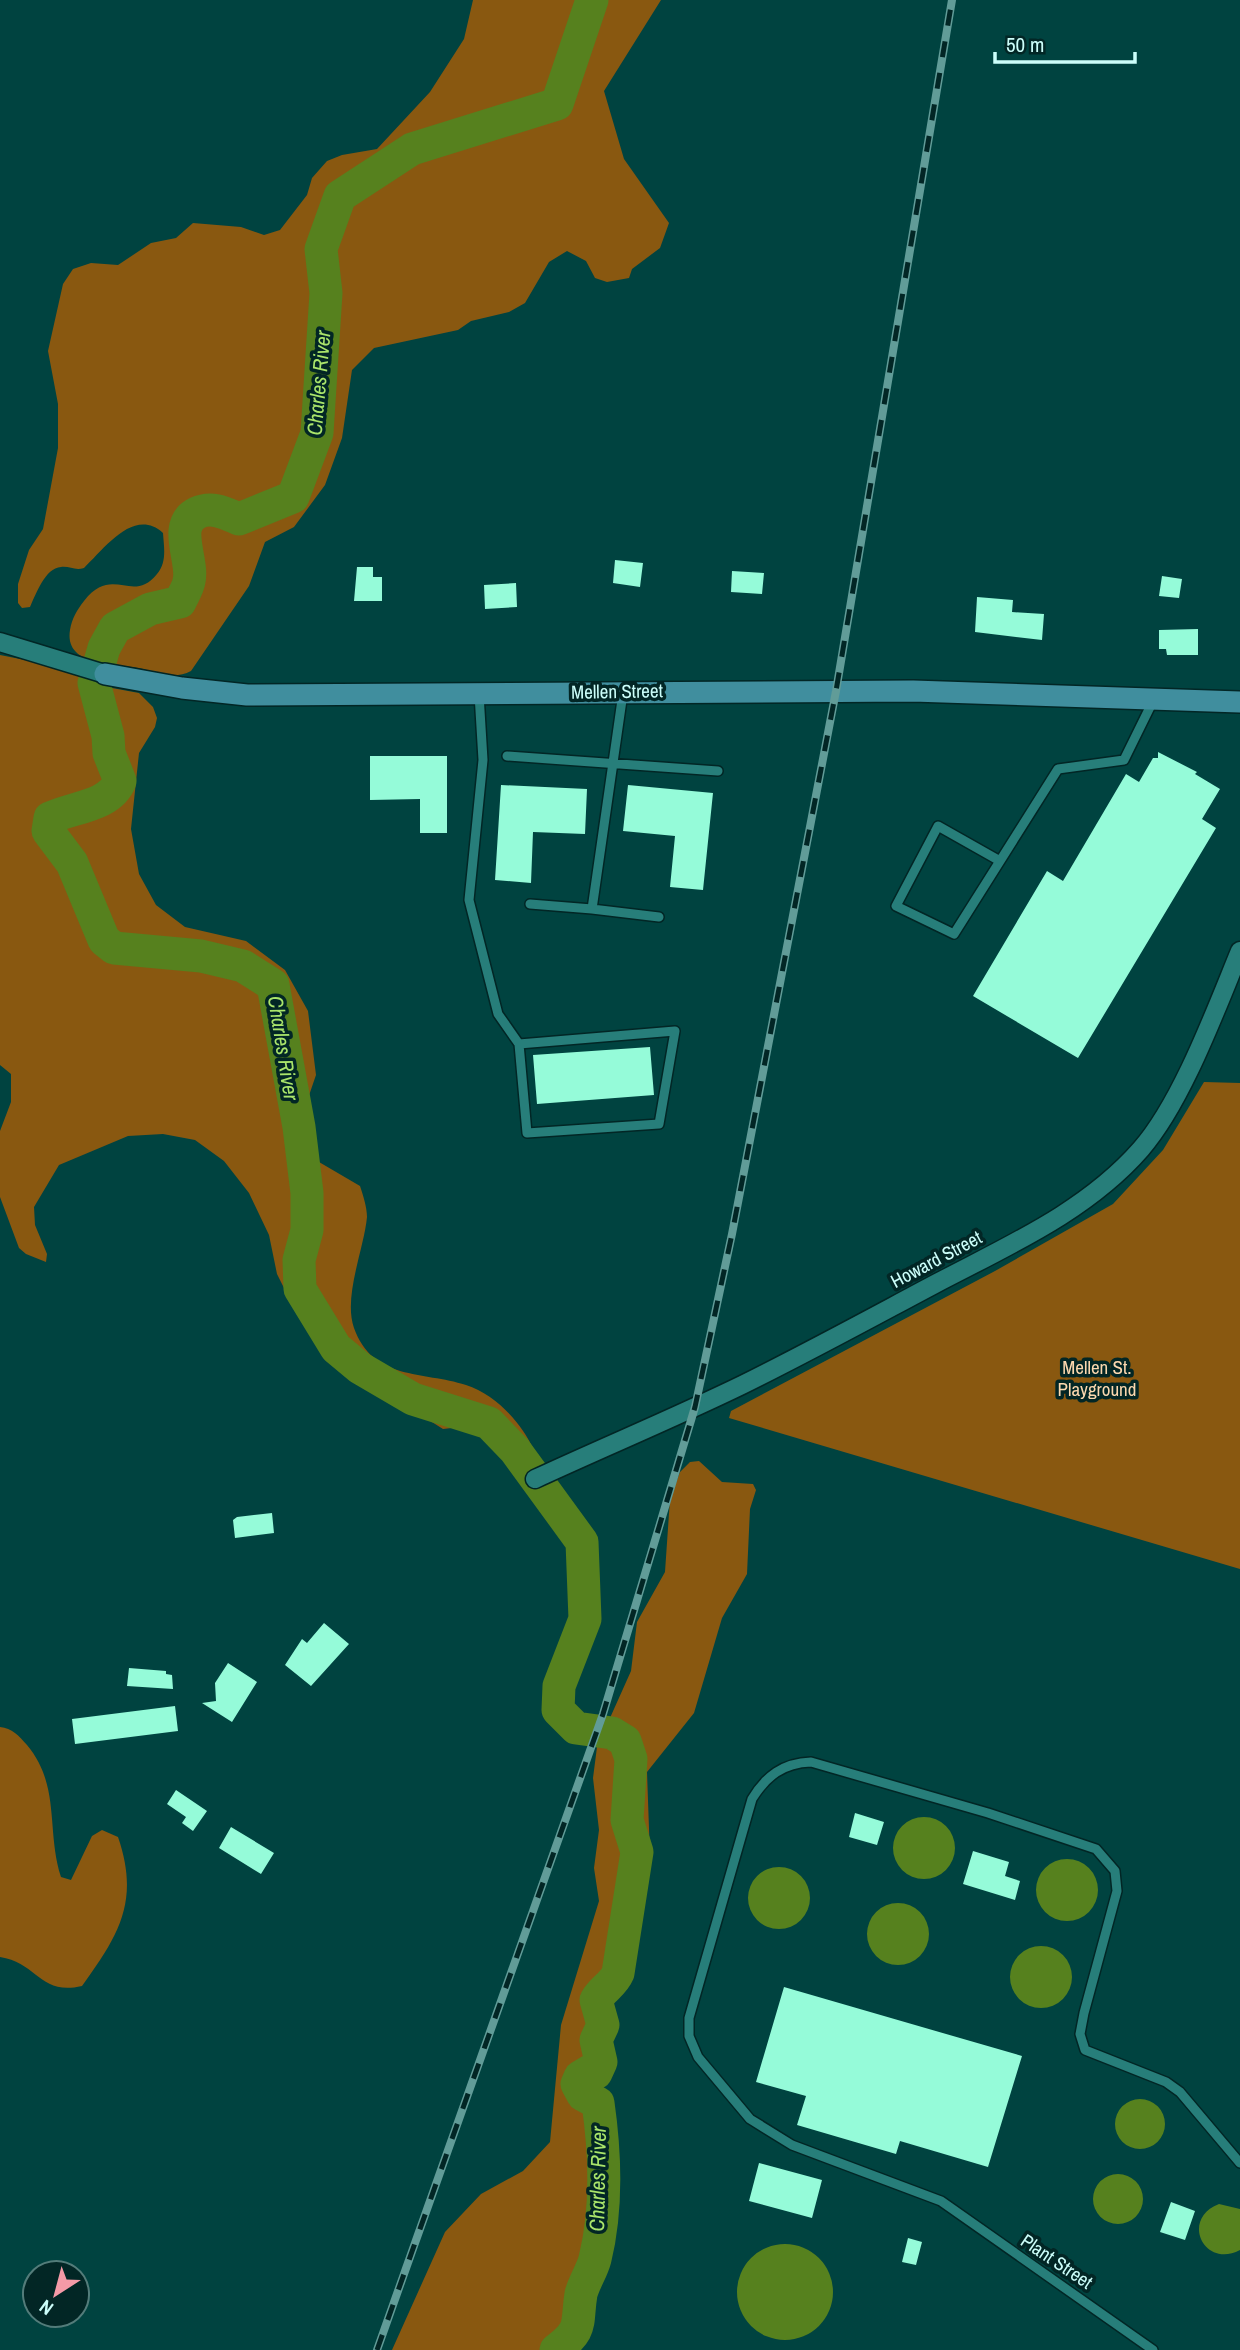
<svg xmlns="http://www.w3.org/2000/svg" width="1240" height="2350" font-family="'Archivo Narrow',sans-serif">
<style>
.green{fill:#895810}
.water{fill:#56811e}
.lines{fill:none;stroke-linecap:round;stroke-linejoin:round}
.river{stroke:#56811e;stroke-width:33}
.building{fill:#95fbd9}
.lane-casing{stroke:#022625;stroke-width:12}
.street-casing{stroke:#022625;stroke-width:21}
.secondary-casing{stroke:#022625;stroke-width:24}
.lane{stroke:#277e7a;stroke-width:9}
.street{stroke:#277e7a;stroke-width:18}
.secondary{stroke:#408e9e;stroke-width:21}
.rail-casing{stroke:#619c98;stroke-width:8}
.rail{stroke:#022625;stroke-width:5;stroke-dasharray:16;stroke-linecap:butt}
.labels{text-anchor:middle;stroke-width:7;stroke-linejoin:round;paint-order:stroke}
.street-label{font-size:19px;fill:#ccfefa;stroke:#022625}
.park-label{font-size:19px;fill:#fbd8af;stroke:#022625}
.water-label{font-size:21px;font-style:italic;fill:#aae56b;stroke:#022625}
</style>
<rect width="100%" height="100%" fill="#004340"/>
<path class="green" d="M473,0h188l-57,91 20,68 45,64 -9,25 -28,21 -3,9 -22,4 -12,-4 -9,-17 -19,-10 -18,11 -24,41 -16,9 -38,9 -13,9 -84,18 -22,22 -10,68 -17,47 -31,42 -29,15 -16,44 -58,85c-17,9 -35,1 -52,-3 -23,-5 -75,-1 -69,-38 2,-12 7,-20 14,-29 29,-37 48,4 73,-27 10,-12 7,-26 6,-41 -29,-26 -58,15 -79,35 -9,3 -14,-2 -23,-1 -16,1 -25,27 -31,40l-8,1 -4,-5v-19l11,-34 14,-21 15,-81v-44l-10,-53 15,-67 10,-15 18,-6 27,2 33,-22 25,-5 17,-15 48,4 23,8 16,-5 27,-35 5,-17 15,-17 15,-6 35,-6 53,-57 34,-53z
M0,655l81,16 15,14 43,8 14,14 4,11 -2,9 -16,26 -8,76 8,45 17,31 29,22 61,14 39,29 23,41 8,64 -12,35 5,33 10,19 41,24c3,9 7,21 7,31 -3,32 -24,80 -13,111 19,53 69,43 112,57 30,10 55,37 68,65l-6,12 -10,-1 -49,-35 -26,3 -111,-70 -33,-41 -22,-44 -8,-39 -20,-42 -25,-32 -29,-21 -32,-6 -35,2 -69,29 -25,42 1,18 12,29 -1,8 -20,-8 -7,-6 -19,-51v-66l11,-29v-28l-11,-9z
M1204,1082l36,1v486l-511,-151 2,-7 264,-140 118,-67 50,-54z
M699,1461l23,21 31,2 3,6 -6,19 -3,65 -25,44 -28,95 -47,59 3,85 -56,165 3,152 -15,128 -13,29 -20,19h-157l53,-118 36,-38 42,-23 27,-29 11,-117 38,-124 -5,-33 5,-38 -6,-52 4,-31 34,-76 6,-49 28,-50 5,-73 10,-27 10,-10z
M0,1727c12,1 19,9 27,18 34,41 19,85 34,132l10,3 21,-44 10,-6 16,7c22,64 1,98 -36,149 -42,10 -44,-23 -82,-29z"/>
<path class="water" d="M893 1848a31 31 0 1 1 62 0a31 31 0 1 1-62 0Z
M1036 1890a31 31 0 1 1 62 0a31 31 0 1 1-62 0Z
M748 1898a31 31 0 1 1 62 0a31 31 0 1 1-62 0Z
M867 1934a31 31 0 1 1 62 0a31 31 0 1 1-62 0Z
M1010 1977a31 31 0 1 1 62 0a31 31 0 1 1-62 0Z
M1115 2124a25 25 0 1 1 50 0a25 25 0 1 1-50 0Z
M1093 2199a25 25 0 1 1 50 0a25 25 0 1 1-50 0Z
M1219,2204l21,5v41c-36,19 -60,-31 -21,-46z
M737 2292a48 48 0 1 1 96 0a48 48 0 1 1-96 0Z"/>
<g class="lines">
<path class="river" d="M556,2350c28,-21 20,-26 25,-56 3,-12 11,-23 14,-35 12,-49 10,-107 3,-156l-15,-8 -6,-11 3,-7 10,-6 6,2 5,-11 -5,-22 7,-15 -7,-25c7,-12 17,-15 22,-27l19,-121 -10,-32 4,-61 -6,-18 -13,-8 -36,-5 -18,-18 1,-24 26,-67 -3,-77 -67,-92 -26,-27 -76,-24 -53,-31 -24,-20 -36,-59 -1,-29 8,-30v-37l-8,-66 -26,-142 -30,-19 -42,-10 -87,-8 -10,-8 -32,-77 -24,-32 2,-13c23,-11 60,-12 70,-37l-11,-28 -1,-17 -14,-53 10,-35 11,-20 35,-19 30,-7c3,-7 8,-14 9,-21 5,-20 -17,-56 8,-68 15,-7 28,0 42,6l54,-22 24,-64 9,-140 -5,-44 19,-53 72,-47 145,-45 35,-104"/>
</g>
<path class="building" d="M615,560l28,3 -3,24 -27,-4z
M357,567h16v10h9v24h-28z
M732,571l32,2 -2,21 -31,-2z
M1162,576l20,3 -3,19 -20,-2z
M516,583l1,24 -32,2 -1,-24z
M977,597l36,3 -1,12 32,2 -2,26 -67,-8z
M1198,629v26h-31l-1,-6h-7v-19z
M1158,752l39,20 -2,2 25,15 -18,30 14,9 -138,230 -105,-62 74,-125 16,10 63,-107 13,8 14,-24h5z
M370,756h77v77h-27v-34l-50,1z
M501,785l86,4 -2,45 -52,-2 -2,51 -36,-3z
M628,785l85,8 -10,97 -33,-3 5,-51 -52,-5z
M650,1047l4,48 -117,9 -4,-49z
M272,1513l2,20 -39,5 -2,-18 4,-3z
M324,1623l25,21 -38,42 -26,-21 17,-26 5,4z
M228,1663l29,19 -25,40 -30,-19 14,-2 -1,-18z
M129,1668l37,3v3l6,1 1,14 -46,-3z
M175,1706l3,25 -103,13 -3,-25z
M176,1790l31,21 -14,20 -11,-8 4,-6 -19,-13z
M855,1813l29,9 -7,23 -28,-8z
M231,1827l43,26 -13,21 -42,-26z
M973,1851l36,11 -4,14 15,5 -5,19 -52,-16z
M784,1987l238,69 -34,111 -88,-26 -4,13 -99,-29 9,-29 -50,-14z
M759,2163l63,17 -10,38 -63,-17z
M1171,2202l24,9 -10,29 -25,-8z
M908,2238l14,4 -6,23 -14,-3z"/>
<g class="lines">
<defs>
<path id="lane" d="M479,694l4,66 -14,140 29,114 21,30 156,-13 -16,93 -132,9 -8,-89
M507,756l211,15
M1000,861l-62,-35 -42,80 58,28 104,-165 66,-9 30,-61
M530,904l62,5 31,-216
M592,909l67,8
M1153,2350l-212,-149 -149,-56 -42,-26 -52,-62 -9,-21v-18l63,-219c14,-23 31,-36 59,-37l177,51 108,36 19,22 2,20 -33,122 -4,21 5,16 81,32 14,10 60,71"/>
<path id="street" d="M0,642l105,32
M535,1479c69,-32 139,-61 207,-94 65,-32 129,-67 193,-101 72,-38 151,-72 206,-135 41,-47 75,-140 99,-198"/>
<path id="secondary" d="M105,674l77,14 65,7 666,-4 327,11"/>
</defs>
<use href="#lane" class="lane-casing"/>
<use href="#street" class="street-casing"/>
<use href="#secondary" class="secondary-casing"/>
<use href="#lane" class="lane"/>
<use href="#street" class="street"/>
<use href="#secondary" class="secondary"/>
<defs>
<path id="rail" d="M377,2350l226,-636 92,-307 37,-173 104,-543 116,-691"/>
</defs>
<use href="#rail" class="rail-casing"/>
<use href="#rail" class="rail"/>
</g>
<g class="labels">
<g class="street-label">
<text transform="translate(617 691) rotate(-1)" y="7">Mellen Street</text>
<text transform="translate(936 1259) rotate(-28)" y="7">Howard Street</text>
<text transform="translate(1057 2261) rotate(34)" y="7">Plant Street</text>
</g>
<g class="park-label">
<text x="1097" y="1374">Mellen St.<tspan x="1097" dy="22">Playground</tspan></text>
</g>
<g class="water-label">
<text transform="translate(319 383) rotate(-85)" y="7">Charles River</text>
<text transform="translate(283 1048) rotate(81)" y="7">Charles River</text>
<text transform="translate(598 2179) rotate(-89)" y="7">Charles River</text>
</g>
</g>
<g transform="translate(56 2294) rotate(216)"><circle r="33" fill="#022625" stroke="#537c7a" stroke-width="2"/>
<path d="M0-5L12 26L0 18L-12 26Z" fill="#f49aa7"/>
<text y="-10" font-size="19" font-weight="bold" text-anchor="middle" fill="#ccfefa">N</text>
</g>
<path d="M995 52v10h140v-10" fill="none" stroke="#ccfefa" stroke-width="3.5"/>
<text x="1006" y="52" font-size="21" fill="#ccfefa" stroke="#022625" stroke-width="5" paint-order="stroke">50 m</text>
</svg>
